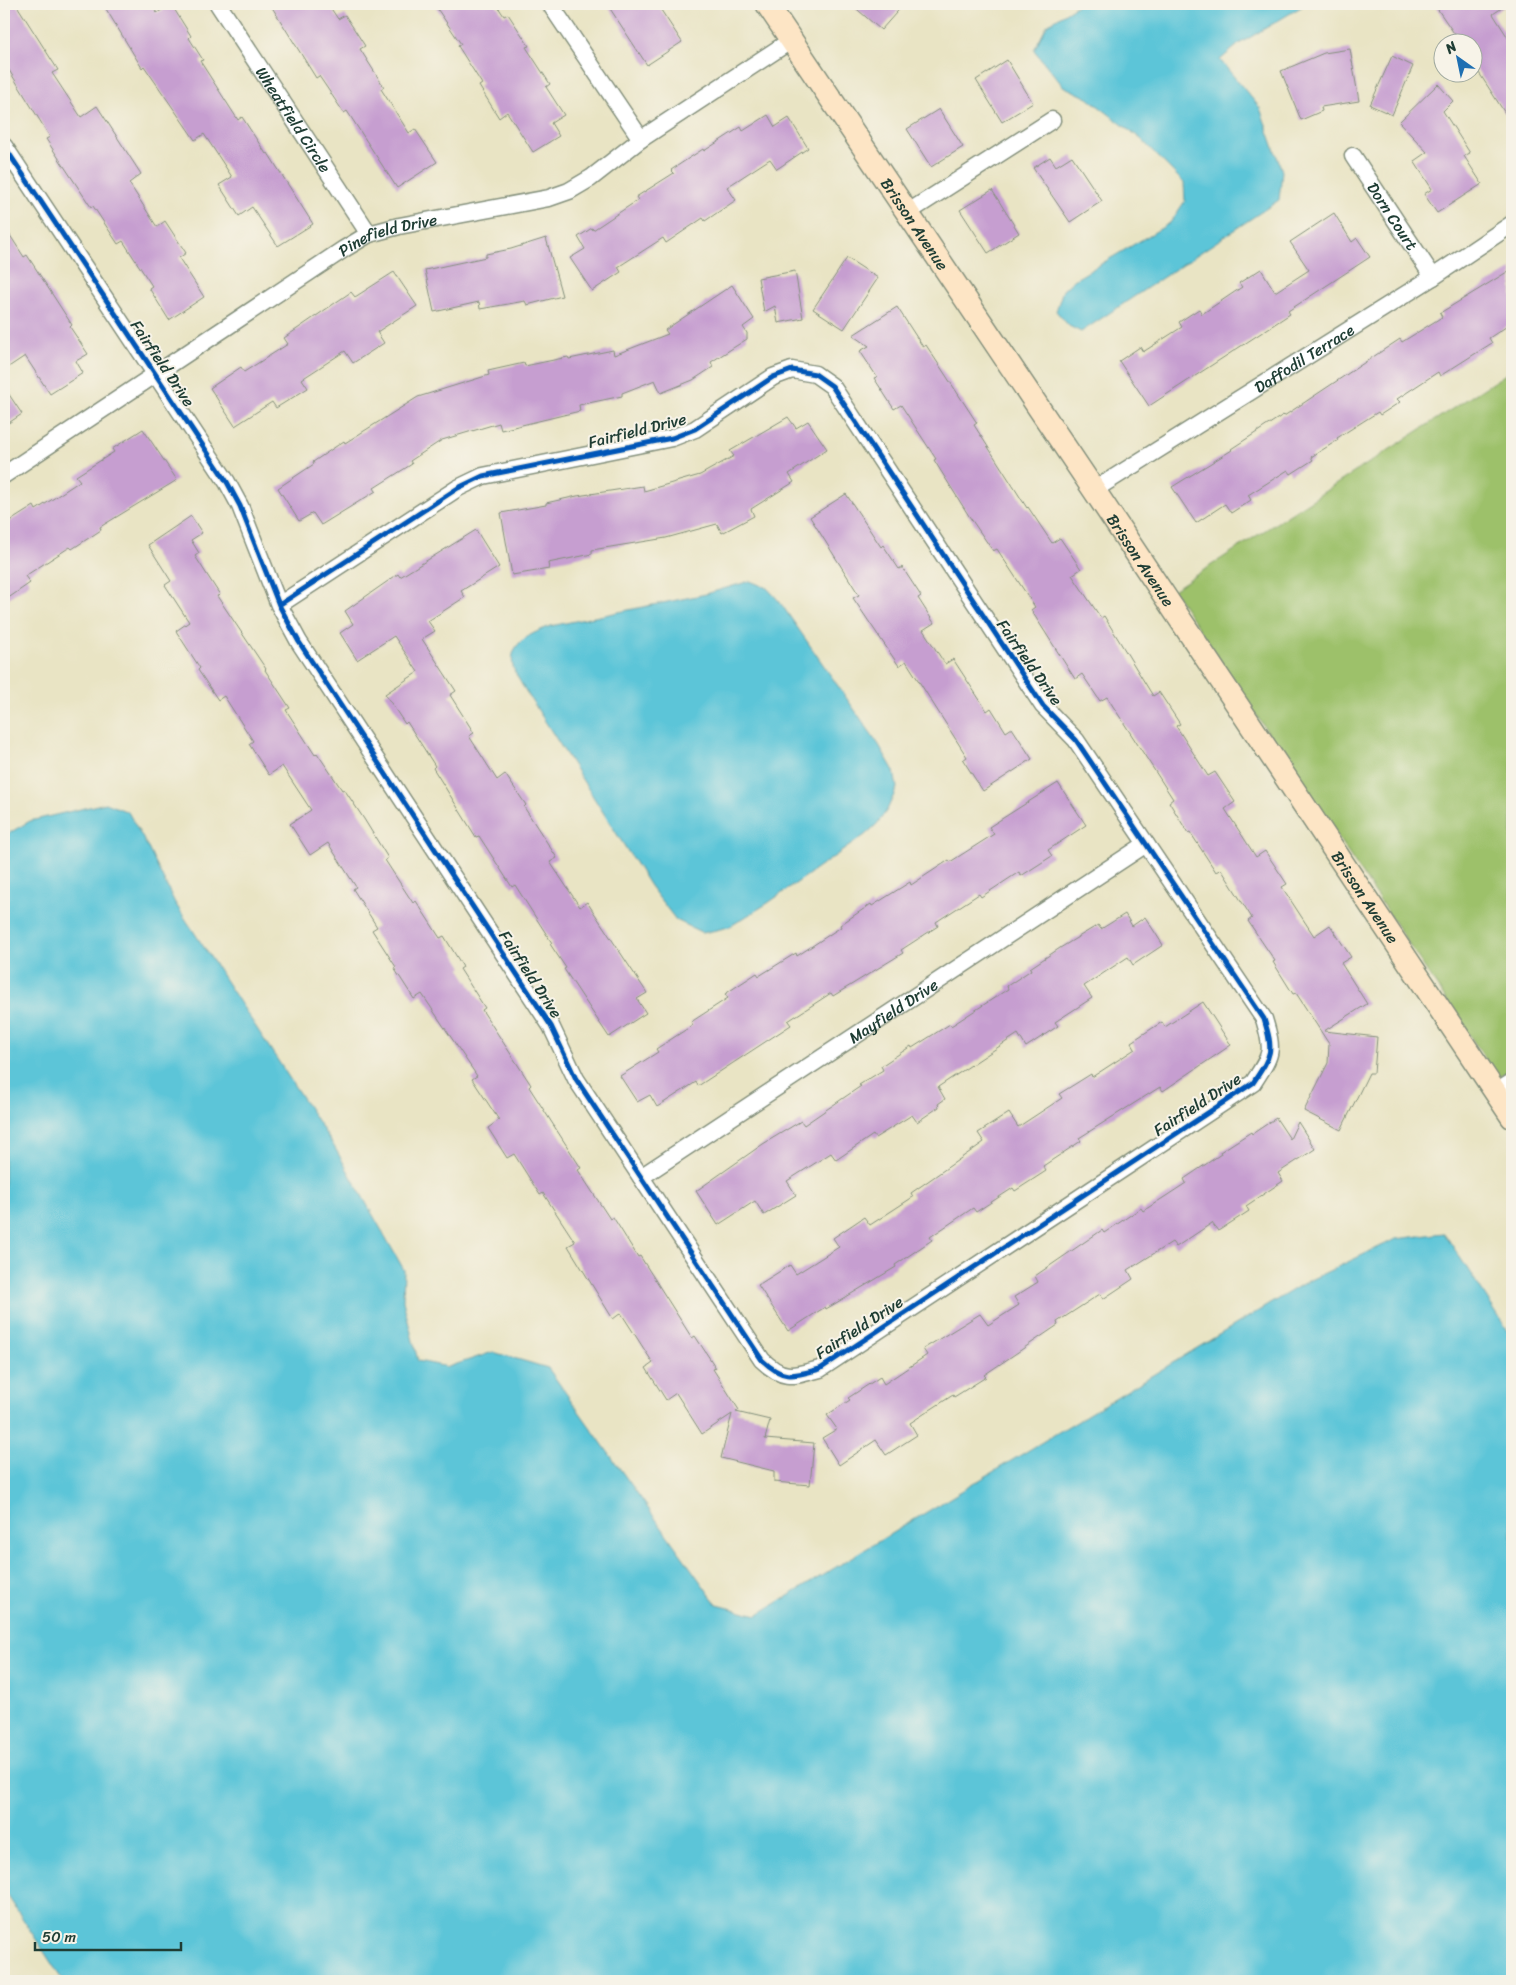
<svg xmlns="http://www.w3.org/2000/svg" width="1516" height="1985" font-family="Sriracha,sans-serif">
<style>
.green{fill:#9dc16b;stroke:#5e7f50}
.water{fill:#5cc5d8;stroke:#3e8186}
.building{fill:#c69ed0}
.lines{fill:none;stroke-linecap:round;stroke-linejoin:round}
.street-casing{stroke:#84907c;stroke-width:19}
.secondary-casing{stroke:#84907c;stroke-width:25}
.street{stroke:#fff;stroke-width:16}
.secondary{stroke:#fde5c5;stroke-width:22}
.cycleway-casing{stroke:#f7f3e8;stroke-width:8}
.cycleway{stroke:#0057b8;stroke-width:5}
.labels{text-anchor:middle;stroke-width:4;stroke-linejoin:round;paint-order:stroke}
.street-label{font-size:16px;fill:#1f3d34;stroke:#f7f3e8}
</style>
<rect width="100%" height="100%" fill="#f7f3e8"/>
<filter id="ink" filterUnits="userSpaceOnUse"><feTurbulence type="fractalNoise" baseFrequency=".02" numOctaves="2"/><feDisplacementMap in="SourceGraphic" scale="10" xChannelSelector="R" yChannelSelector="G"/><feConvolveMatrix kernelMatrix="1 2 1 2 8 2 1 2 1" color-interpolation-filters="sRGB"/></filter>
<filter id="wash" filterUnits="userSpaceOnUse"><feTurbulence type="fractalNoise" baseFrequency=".0096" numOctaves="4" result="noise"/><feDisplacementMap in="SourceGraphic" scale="20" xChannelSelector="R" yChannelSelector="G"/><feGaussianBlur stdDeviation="1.12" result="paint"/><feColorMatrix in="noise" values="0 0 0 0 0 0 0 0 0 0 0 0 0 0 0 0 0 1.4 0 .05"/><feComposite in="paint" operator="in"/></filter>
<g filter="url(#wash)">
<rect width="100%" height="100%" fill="#e9e4c4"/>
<path class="green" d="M1512,370v698l-14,10 -325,-488z"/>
<path class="water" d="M1079,4h227l-67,40 -19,16 40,48 22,63 -3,29 -198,132 -12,-6 -13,-15 7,-21 11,-10 96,-57 15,-22 -1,-18 -43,-44 -53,-41 -25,-12 -29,-36 13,-25z
M750,581l17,7 12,13 100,144 15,26 3,17 -10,22 -10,14 -12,11 -97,68 -39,24 -26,6 -27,-13 -26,-34 -128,-201c-3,-6 -8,-13 -9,-19 -5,-24 20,-33 38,-40l155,-32z
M106,803l22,9 18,32 29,59 160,245 69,122 -1,31 15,60 30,6 45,-15 55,16 169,237 40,10 549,-333 90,-43 48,-6 68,104v644h-1449l-59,-91v-1054l26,-15z"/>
<g id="blocks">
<path class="building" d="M10,4h6l42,66 -6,3 29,44 16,-11 44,68 -12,9 28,44 8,-6 21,32 -7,5 25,39 -35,23 -20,-32 3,-2 -29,-45 -5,3 -25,-38 -2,1 -45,-68 4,-2 -46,-75v-54z
M103,4h47l7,9 14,-9 20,32 -2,2 14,22 -3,1 38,59 4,-3 24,37 2,-1 45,71 -35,22 -26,-39 -13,9 -20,-31 13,-8 -28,-43 -9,6 -51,-74 -2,2z
M270,4h58l10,15 7,-4 20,31 -5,3 24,38 -3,2 28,44 6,-4 22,33 -40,26 -50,-77 -3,2 -25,-37 -3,2z
M434,4h62l8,12 4,-2 21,32 -3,1 24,37 -4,3 18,28 -13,8 8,13 -26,16 -26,-40 -8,6 -20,-32 3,-2 -24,-38 3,-2z
M607,4h50l25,38 -35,23z
M851,4h53l-23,26z
M1434,4h74l-15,10 19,30v80l-38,-59v-23h-14z
M1350,49l9,52 -38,6 1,4 -21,9 -20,-49 43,-18z
M1392,56l21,10 -21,49 -22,-10z
M1007,60l26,43 -31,19 -26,-42z
M1438,84l15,17 -10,10 27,42 -6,3 18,28 -45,29 -13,-19 8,-5 -18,-28 13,-9 -28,-30z
M939,109l24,38 -32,20 -24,-38z
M768,115l7,12 14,-9 19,30 -31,21 -7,-10 -43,28 9,13 -31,21 -2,-3 -37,25 -3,-5 -45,29 3,5 -29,19 -22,-33 15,-9 -7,-12 14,-9 1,2 45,-30 -2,-3 38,-24 -3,-3 32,-21 1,2 37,-24 2,4z
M1072,156l30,45 -32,21 -37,-54 17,-11 6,9z
M992,190l27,43 -31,20 -28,-43z
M1334,213l18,29 5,-4 13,19 -82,54 2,3 -32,21 -109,71 -30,-45 21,-14 3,5 39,-25 -3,-5 20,-13 3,5 40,-27 -3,-4 22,-14 14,23 34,-22 -19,-28z
M4,226l20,31 3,-2 45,70 -2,2 18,27 -12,7 7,12 -33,21 -25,-38 -21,14z
M546,238l16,58 -35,9 -2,-4 -45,8 -1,-7 -45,10 -9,-42 61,-13v-3l25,-5z
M847,258l31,20 -34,51 -31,-20z
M1512,269v54l-23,15 3,5 -52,33 -2,-4 -41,27 3,3 -20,13 -2,-3 -41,26 1,2 -27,17 2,3 -22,14 -3,-4 -40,25 3,5 -20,13 -6,-9 -29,19 -24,-36 60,-37 -1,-1 52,-34 1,1 116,-77 2,3 40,-25 -2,-4z
M795,271l8,47 -25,5 -3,-17 -11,6 -6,-34z
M394,272l23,34 -40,26 7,11 -31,20 -8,-12 -43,28 6,9 -32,20 -4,-6 -37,24 -25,-38 31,-21 3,5 44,-28 -4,-6 67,-46 4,5z
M732,285l22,34 -11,8 4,6v6l-36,23 2,5 -20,13 -32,13 -6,-13 -33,13v3l-43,9 1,6 -79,19 -2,-7 -57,17 -32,21 2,3 -38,24 2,3 -55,34 -8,-12 -14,8 -21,-33 36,-24 -1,-2 31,-21 1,2 73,-46 71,-22 -1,-4 36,-8 1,3 43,-9 1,2 44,-9 1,5 54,-21 -3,-4z
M897,307l26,40 3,-2 51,78 -3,2 53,83 1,-1 24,36 8,-5 21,31 -9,6 29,43 3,-2 49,80 6,-4 21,32 -4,2 32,50 7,-4 20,30 -10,7 31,48 9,-6 22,33 -5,3 32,49 16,-11 21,32 -10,6 26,41 -43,27 53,6 -3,36h-5l-28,57 -37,-19 24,-48 1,-19 -33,-51 -3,1 -20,-32 2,-1 -27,-40 4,-3 -31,-49 -5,3 -26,-40 -2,1 -19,-31 4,-3 -66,-102 -7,4 -18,-27 -7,5 -44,-69 4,-3 -38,-58 -4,2 -24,-35 -35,-56 2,-1 -35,-54 -7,4 -20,-31 3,-1 -17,-26 9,-5 -16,-11z
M4,387l18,27 -18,12z
M788,417l8,11 12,-7 19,28 -38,25 5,8 -43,27 3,7 -32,17 -5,-9 -51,14 -74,12v4l-44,9 1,6 -37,6 -11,-62 45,-8v-2l31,-7 66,-10 1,5 56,-16 34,-19 -4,-5z
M143,429l34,51 -77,47 1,3 -29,19 -2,-2 -45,29 5,7 -26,18v-76l30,-19 2,4 44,-29 -4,-5 38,-24 -2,-3z
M846,494l35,53 2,-2 16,24 3,-2 19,29 -3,2 16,25 -11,7 22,34 8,-5 34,52 4,-3 15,24 6,-4 20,31 -49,32 -20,-31 4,-3 -61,-96 -7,5 -46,-68 6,-3 -49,-78z
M191,516l11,17 -11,7 8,13 -4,3 25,39 -3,1 49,73 -1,1 25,38 -4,2 29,45 2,-2 25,37 2,-1 20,30 24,39 -3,2 28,43 3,-2 24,37 4,-2 19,31 -3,2 25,39 -3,2 49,75 -2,2 52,81 -3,2 32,49 3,-2 25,40 2,-1 52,82 3,-2 21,32 -3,1 26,41 -3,2 34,8 -5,19 49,4 -4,42 -36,-3v-11l-53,-13 11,-44 -30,20 -26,-41 -10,7 -20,-32 7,-5 -32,-50 -8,6 -45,-73 7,-4 -32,-49 -3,2 -26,-41 -7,4 -19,-30 11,-8 -27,-41 5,-3 -55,-82 -8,5 -20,-31 2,-1 -24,-37 5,-3 -24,-38 3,-2 -28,-44 -18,12 -20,-31 21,-14 -29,-44 -13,9 -20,-31 4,-3 -29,-45 -6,4 -20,-30 2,-2 -24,-37 13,-9 -24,-37 6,-4 -23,-36z
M476,530l23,37 -38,24 4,6 -37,24 7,10 -13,8 34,52 -6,4 24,38 -5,3 28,44 8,-6 21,31 -2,2 33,51 -7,4 30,45 7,-5 60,91 -10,6 9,14 -37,24 -45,-68 2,-1 -16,-24 2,-1 -37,-58 -3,2 -33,-51 -3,1 -43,-69 2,-2 -28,-44 -2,2 -20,-30 33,-22 -24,-36 -37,24 -17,-27 13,-9 -8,-13 53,-37 2,3z
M1058,783l28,42 -38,25 4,6 -31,20 -2,-4 -38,25 -2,-3 -43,28 2,4 -37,24 2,3 -70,43 -2,-3 -43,28 3,4 -93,61 -2,-4 -39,25 -7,-12 -13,7 -17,-26 38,-24 -2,-3 37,-24 -2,-3 37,-24 -3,-4 32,-21 2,3 37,-23 1,3 44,-29 -1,-2 31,-21 1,2 38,-24 1,3 38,-25 1,2 44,-28 -5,-7z
M1125,914l7,12 13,-9 18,28 -30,20 -5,-8 -44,29 8,12 -37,24 3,4 -32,21 -8,-13 -80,53 7,12 -7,5 1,3 -22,15 -5,-7 -37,23 -2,-3 -37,25 -5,-7 -44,28 9,14 -32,20 -9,-14 -37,24 -22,-34 67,-47 38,-23 3,4 57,-39 -2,-1 24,-15 -2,-4 30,-20 1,2 38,-24 1,2 57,-37 -1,-3 24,-16 -1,-2 30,-20 38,-23 3,4z
M1203,1002l28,43 -68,46 -3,-4 -81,51 2,3 -38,25 3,5 -31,20 -2,-3 -37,24 -3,-4 -43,29 2,3 -37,25 1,2 -70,42 -1,-2 -37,24 -30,-46 32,-20 6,9 43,-27 -6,-9 31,-21 6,8 43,-28 -2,-4 73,-51 -6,-9 31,-20 9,14 44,-29 -3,-4 32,-20 1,3 43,-28 -4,-7 31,-20 3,5z
M1276,1118l14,21 8,-17 17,27 -37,24 5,8 -37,25 3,5 -31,20 -6,-8 -36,24 -4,-5 -44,28 5,9 -30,20 -3,-5 -43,28 1,3 -74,50 2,2 -32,20 -1,-2 -43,28 7,12 -31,20 -10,-15 -37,25 -17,-27 15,-9 -10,-14 23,-15 -2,-2 32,-21 4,7 43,-29 -4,-6 57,-35 8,11 31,-20 -5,-8 24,-15 -3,-6 67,-46 2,3 37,-25 2,3 43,-28 -2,-4 37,-25 -1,-2 31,-20 1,2z"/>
</g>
</g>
<g filter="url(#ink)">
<use href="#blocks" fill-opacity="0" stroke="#84907c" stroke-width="1"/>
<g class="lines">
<defs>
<g id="street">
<path id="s1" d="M218,4l151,230"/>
<path d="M550,4l91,135"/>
<path d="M4,146l223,336 13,24 39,99 20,37 252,384 25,53 186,281c22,21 31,16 58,9l433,-286c19,-29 21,-31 11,-64l-188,-279 -33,-34 -211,-320 -17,-12 -23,-4 -19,7 -78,52 -23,9 -189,38 -25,12 -179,117"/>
<path id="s2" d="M1353,156l80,121"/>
<path d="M907,213l145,-93"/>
<path id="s3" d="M4,475l340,-226 25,-15 30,-8 150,-28 20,-7 22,-13 50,-39 149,-98"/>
<path id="s4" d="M1094,490l339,-213 79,-53"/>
<path d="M1496,1092l16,-10"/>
<path id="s5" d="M641,1177l505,-333"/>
</g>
<g id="secondary">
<path id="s6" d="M767,4l327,486 418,627"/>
</g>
</defs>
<use href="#street" class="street-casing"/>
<use href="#secondary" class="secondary-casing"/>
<use href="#street" class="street"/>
<use href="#secondary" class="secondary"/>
<defs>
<path id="cycleway" d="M4,146l223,336 13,24 39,99 20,37 252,384 25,53 186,281c22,21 31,16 58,9l433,-286c19,-29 21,-31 11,-64l-188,-279 -33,-34 -211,-320 -17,-12 -23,-4 -19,7 -78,52 -23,9 -189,38 -25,12 -179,117"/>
</defs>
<use href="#cycleway" class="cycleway-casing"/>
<use href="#cycleway" class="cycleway"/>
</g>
</g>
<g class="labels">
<g class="street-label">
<text dy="6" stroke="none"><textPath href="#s1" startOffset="138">Wheatfield Circle</textPath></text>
<text dy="6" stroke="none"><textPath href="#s2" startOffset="72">Dorn Court</textPath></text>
<text dy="6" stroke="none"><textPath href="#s6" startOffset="265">Brisson Avenue</textPath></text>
<text dy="6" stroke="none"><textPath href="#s3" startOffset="455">Pinefield Drive</textPath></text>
<text dy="6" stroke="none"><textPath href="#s4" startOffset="248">Daffodil Terrace</textPath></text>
<text transform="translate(163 363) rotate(56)" y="6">Fairfield Drive</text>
<text transform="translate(637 430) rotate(-14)" y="6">Fairfield Drive</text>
<text dy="6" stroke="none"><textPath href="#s6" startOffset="670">Brisson Avenue</textPath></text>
<text transform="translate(1030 662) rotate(55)" y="6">Fairfield Drive</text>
<text dy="6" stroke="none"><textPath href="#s6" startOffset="1075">Brisson Avenue</textPath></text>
<text transform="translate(531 974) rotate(57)" y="6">Fairfield Drive</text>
<text dy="6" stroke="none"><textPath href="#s5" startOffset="302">Mayfield Drive</textPath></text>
<text transform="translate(1197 1104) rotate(-33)" y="6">Fairfield Drive</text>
<text transform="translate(859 1327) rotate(-33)" y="6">Fairfield Drive</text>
</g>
</g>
<rect width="1516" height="1985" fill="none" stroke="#f7f3e8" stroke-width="20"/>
<g transform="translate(1458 58) rotate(327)"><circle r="24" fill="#f7f3e8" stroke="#a1aaa0"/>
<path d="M0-4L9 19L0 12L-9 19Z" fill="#1f6fb2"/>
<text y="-8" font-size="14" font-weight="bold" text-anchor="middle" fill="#1f3d34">N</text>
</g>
<path d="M35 1942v8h146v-8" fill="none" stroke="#1f3d34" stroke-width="2.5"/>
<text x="42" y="1942" font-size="15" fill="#1f3d34" stroke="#f7f3e8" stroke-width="4" paint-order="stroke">50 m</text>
</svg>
